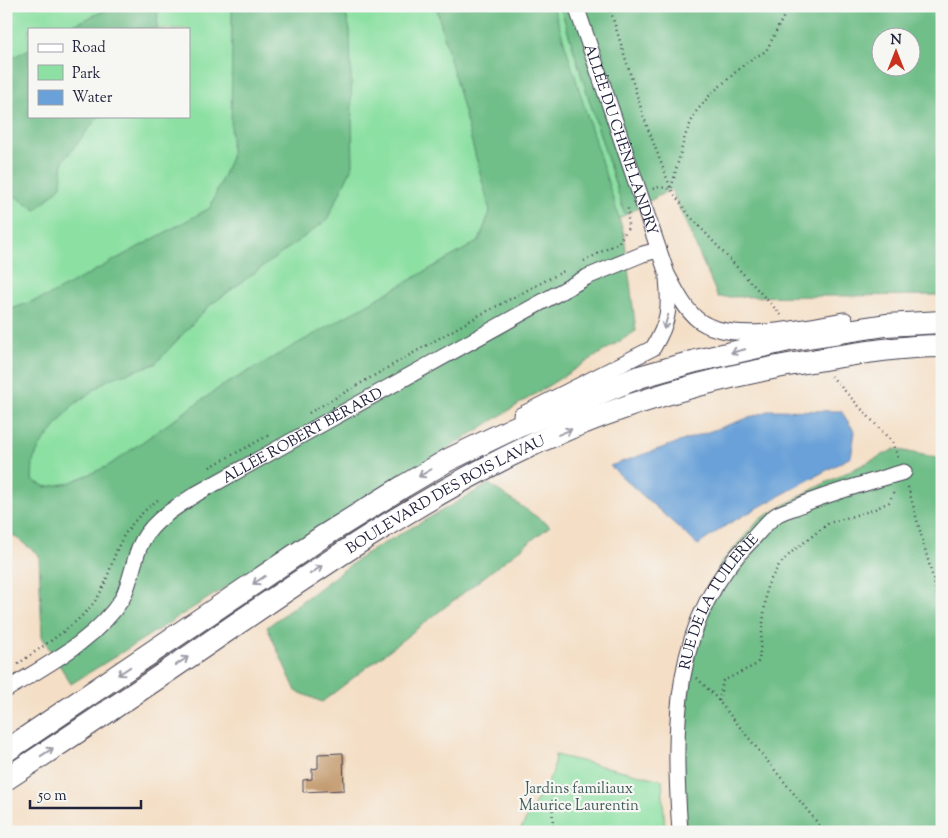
<svg xmlns="http://www.w3.org/2000/svg" width="948" height="838" font-family="'Sorts Mill Goudy',serif">
<style>
.green{fill:#8be0a2;stroke:#56816e;fill-rule:evenodd}
.forest{fill:#70be88;stroke:#497062;fill-rule:evenodd}
.water{fill:#69a1d8;stroke:#46628a}
.building{fill:#c49c71}
.lines{fill:none;stroke-linecap:round;stroke-linejoin:round}
.street-casing{stroke:#423e50;stroke-width:17}
.primary-casing{stroke:#423e50;stroke-width:24}
.path{stroke:#423e50;stroke-width:2.5;stroke-dasharray:1 4;stroke-linecap:butt}
.street{stroke:#fff;stroke-width:15}
.primary{stroke:#fff;stroke-width:22}
.oneway{stroke:#9c9ca7}
.labels{text-anchor:middle;stroke-width:4.5;stroke-linejoin:round;paint-order:stroke}
.street-label{font-size:15px;fill:#22223b;stroke:#f6f6f2}
.park-label{font-size:15px;fill:#425b5a;stroke:#f6f6f2}
</style>
<rect width="100%" height="100%" fill="#f6f6f2"/>
<filter id="ink" filterUnits="userSpaceOnUse"><feTurbulence type="fractalNoise" baseFrequency=".02" numOctaves="2"/><feDisplacementMap in="SourceGraphic" scale="10" xChannelSelector="R" yChannelSelector="G"/><feConvolveMatrix kernelMatrix="1 2 1 2 8 2 1 2 1" color-interpolation-filters="sRGB"/></filter>
<filter id="wash" filterUnits="userSpaceOnUse"><feTurbulence type="fractalNoise" baseFrequency=".0096" numOctaves="4" result="noise"/><feDisplacementMap in="SourceGraphic" scale="20" xChannelSelector="R" yChannelSelector="G"/><feGaussianBlur stdDeviation="1.12" result="paint"/><feColorMatrix in="noise" values="0 0 0 0 0 0 0 0 0 0 0 0 0 0 0 0 0 1.4 0 .05"/><feComposite in="paint" operator="in"/></filter>
<g filter="url(#wash)">
<rect width="100%" height="100%" fill="#f4dfc6"/>
<path class="green" d="M6,6h554l65,209 -569,308 -50,1zM29,29h160v87h-160z
M555,755l107,25 3,52h-146l34,-60z"/>
<path class="forest" d="M114,6h44l-1,23h-92z
M232,6h112l6,24 3,135 -26,55 -118,86 -54,58 -46,15 -37,27 -32,40 -7,15 -1,19 14,7 23,-4 39,-17 111,-78 260,-147 11,-30 -54,-205h117l71,228 12,97 -565,353 -29,-47 -3,-82 -25,-19 -8,-3v-222l44,-16 160,-87 21,-51z
M560,6h382v289l-224,2 -47,-108 -46,26zM880,38h30v30h-30z
M29,49v67h70l-36,45 -2,25 -25,24 -24,-16 -6,3v-136z
M895,449l47,10v373h-256l-3,-59 2,-63 17,-104 19,-43 39,-44 55,-31z
M489,484l61,42 -228,176 -26,-11 -29,-64 98,-73z"/>
<path class="water" d="M771,410l70,1 14,21 -4,25 -123,67 -30,21 -88,-79z"/>
<g id="blocks">
<path class="building" d="M343,753l1,37 -41,2v-12l9,-1v-10l6,-1v-14z"/>
</g>
</g>
<g filter="url(#ink)">
<use href="#blocks" fill-opacity="0" stroke="#423e50" stroke-width="1"/>
<g class="lines">
<defs>
<g id="street">
<path id="s1" d="M576,6l91,268c8,15 17,34 30,45 33,27 109,7 148,1"/>
<path d="M521,415l132,-67c16,-26 17,-40 14,-70"/>
<path id="s2" d="M6,690c40,-25 90,-50 116,-91 8,-15 11,-35 17,-51 10,-26 35,-39 57,-54l391,-217 56,-23 15,-4"/>
<path id="s3" d="M680,832c-7,-104 -9,-213 71,-291 8,-9 17,-21 27,-27 8,-4 17,-6 25,-10 33,-13 67,-22 101,-32"/>
</g>
<g id="primary">
<path d="M6,751l316,-214 82,-51 44,-26 66,-32 125,-51 57,-16 93,-21 97,-15 56,-3"/>
<path id="s4" d="M6,779c78,-51 155,-103 232,-156 88,-60 177,-120 273,-168 93,-47 197,-77 300,-94 43,-7 88,-15 131,-15"/>
</g>
</defs>
<use href="#street" class="street-casing"/>
<use href="#primary" class="primary-casing"/>
<path class="path" d="M609,6l35,112 27,71 17,25 93,101
M653,189l6,-2 12,2 14,-53 10,-23 15,-18 37,-33 19,-11 23,-45
M584,261l34,-18 10,-15v-23
M831,376l61,66 6,16
M309,413l167,-96 88,-46
M210,467l61,-33
M908,487l34,124
M18,664c24,-18 60,-39 77,-63 13,-17 16,-41 26,-60 8,-16 23,-31 38,-42
M697,678l16,16 112,138
M719,701l4,-20 34,-17 2,-4 8,-74 12,-21 15,-15 35,-27 44,-13 16,-8 6,-13
M552,790l1,42"/>
<use href="#street" class="street"/>
<use href="#primary" class="primary"/>
</g>
<defs><path id="oneway-shaft" d="M-6 0H5M1.5-3L5.5 0L1.5 3" fill="none" stroke-width="1.6" stroke-linecap="round" stroke-linejoin="round" transform="scale(1.25)"/></defs>
<g class="oneway">
<use href="#oneway-shaft" transform="translate(666 322) rotate(107)"/>
<use href="#oneway-shaft" transform="translate(738 351) rotate(166)"/>
<use href="#oneway-shaft" transform="translate(565 432) rotate(-23)"/>
<use href="#oneway-shaft" transform="translate(425 473) rotate(150)"/>
<use href="#oneway-shaft" transform="translate(316 570) rotate(-34)"/>
<use href="#oneway-shaft" transform="translate(259 580) rotate(146)"/>
<use href="#oneway-shaft" transform="translate(182 661) rotate(-34)"/>
<use href="#oneway-shaft" transform="translate(124 671) rotate(146)"/>
<use href="#oneway-shaft" transform="translate(47 752) rotate(-33)"/>
</g>
</g>
<g class="labels">
<g class="street-label">
<text dy="5" stroke="none"><textPath href="#s1" startOffset="141">ALLÉE DU CHÊNE LANDRY</textPath></text>
<text dy="5" stroke="none"><textPath href="#s2" startOffset="404">ALLÉE ROBERT BÉRARD</textPath></text>
<text dy="5" stroke="none"><textPath href="#s4" startOffset="524">BOULEVARD DES BOIS LAVAU</textPath></text>
<text dy="5" stroke="none"><textPath href="#s3" startOffset="240">RUE DE LA TUILERIE</textPath></text>
</g>
<g class="park-label">
<text x="579" y="793">Jardins familiaux<tspan x="579" dy="17">Maurice Laurentin</tspan></text>
</g>
</g>
<rect width="948" height="838" fill="none" stroke="#f6f6f2" stroke-width="25"/>
<rect x="28" y="28" width="162" height="90" fill="#f6f6f2" stroke="#a1a1a9"/>
<rect x="38" y="44" width="25" height="8" fill="#ffffff" stroke="#a1a1a9"/>
<text x="72" y="52" font-size="15" fill="#22223b">Road</text>
<rect x="38" y="65" width="25" height="15" fill="#8be0a2" stroke="#a1a1a9"/>
<text x="72" y="78" font-size="15" fill="#22223b">Park</text>
<rect x="38" y="90" width="25" height="15" fill="#69a1d8" stroke="#a1a1a9"/>
<text x="72" y="102" font-size="15" fill="#22223b">Water</text>
<g transform="translate(896 52)"><circle r="24" fill="#f6f6f2" stroke="#a1a1a9"/>
<path d="M0-4L9 19L0 12L-9 19Z" fill="#c8321e"/>
<text y="-8" font-size="14" font-weight="bold" text-anchor="middle" fill="#22223b">N</text>
</g>
<path d="M30 800v8h111v-8" fill="none" stroke="#22223b" stroke-width="2.5"/>
<text x="38" y="800" font-size="15" fill="#22223b" stroke="#f6f6f2" stroke-width="4" paint-order="stroke">50 m</text>
</svg>
